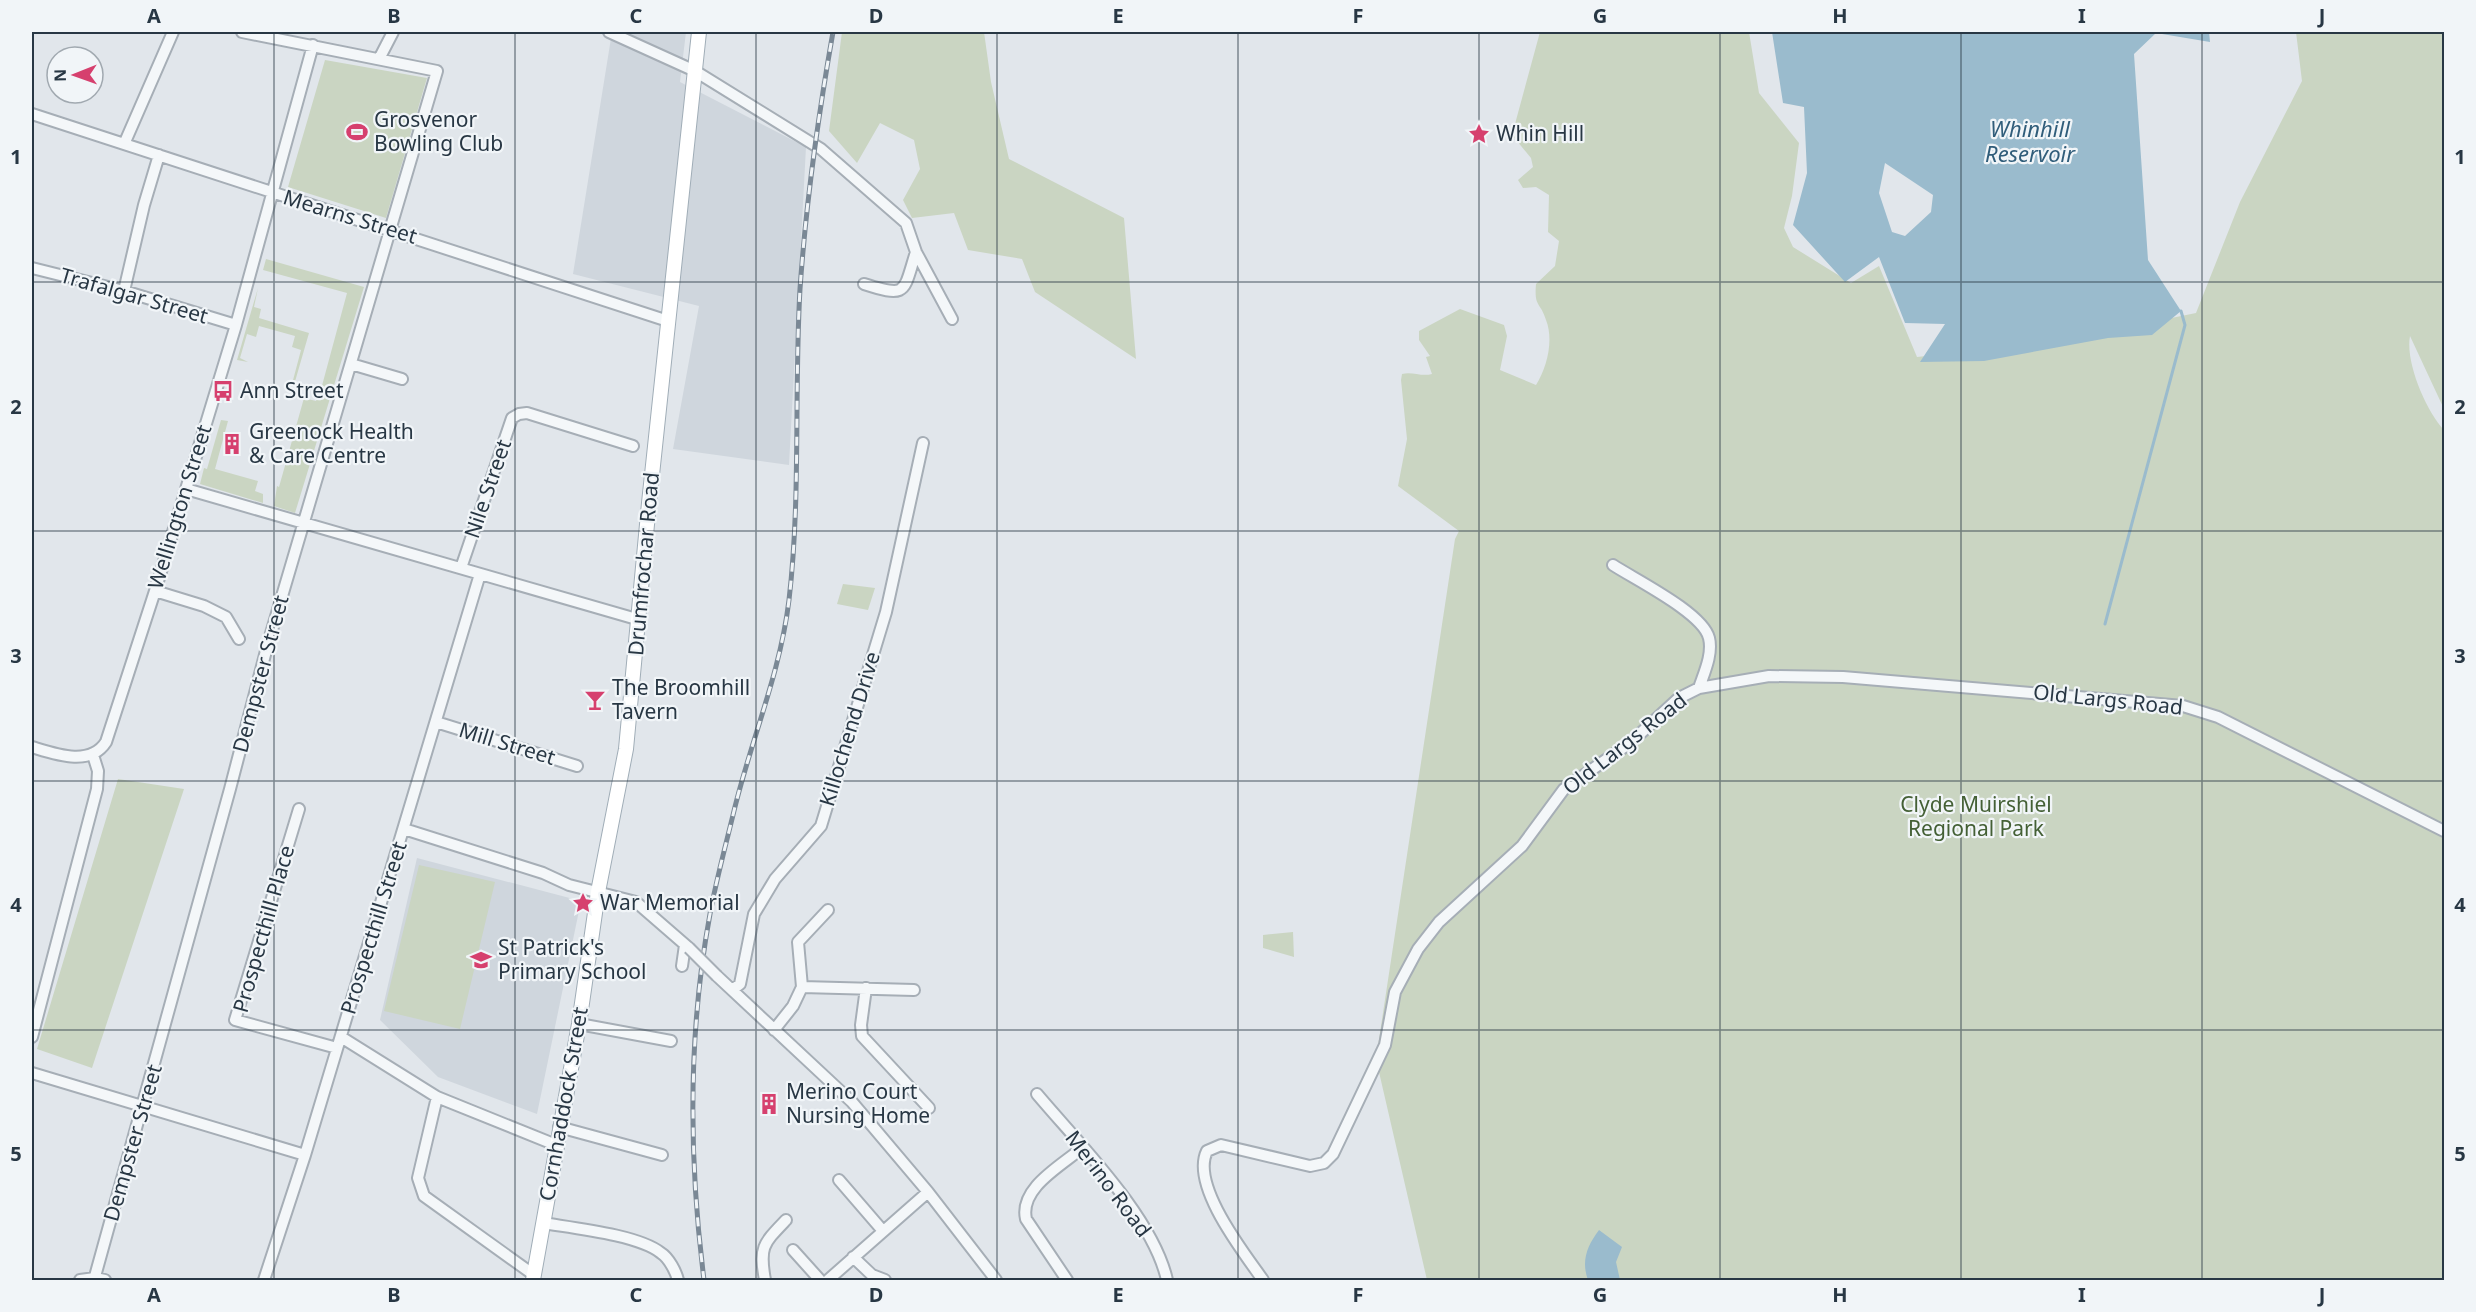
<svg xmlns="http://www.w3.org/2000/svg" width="2476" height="1312" font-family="'Noto Sans',sans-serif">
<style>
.built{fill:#cfd6dd}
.green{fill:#cad5c2}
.water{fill:#9abbcd;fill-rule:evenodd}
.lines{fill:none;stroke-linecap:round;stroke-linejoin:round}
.stream{stroke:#9abbcd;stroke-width:3}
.minor-casing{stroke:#a6aeb6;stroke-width:14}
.major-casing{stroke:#a0adb7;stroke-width:16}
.minor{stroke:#f4f7f9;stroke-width:10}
.major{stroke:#fff;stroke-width:14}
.rail-casing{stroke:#7a8895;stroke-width:5}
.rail{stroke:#f1f5f8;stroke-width:3;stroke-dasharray:9;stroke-linecap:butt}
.minor-bridge-casing{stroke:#a6aeb6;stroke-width:14;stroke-linecap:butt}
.minor-bridge{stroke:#f4f7f9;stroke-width:10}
.grid{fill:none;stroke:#283744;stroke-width:1.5;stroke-opacity:0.55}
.labels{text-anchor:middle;stroke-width:4.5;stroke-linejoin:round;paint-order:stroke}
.poi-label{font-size:21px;fill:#283744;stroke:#f1f5f8;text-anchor:start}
.street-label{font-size:21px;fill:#283744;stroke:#f1f5f8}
.park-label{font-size:21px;fill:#446035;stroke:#f1f5f8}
.water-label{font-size:22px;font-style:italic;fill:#305d7a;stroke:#f1f5f8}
.neatline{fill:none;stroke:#283744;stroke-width:2}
.grid-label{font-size:20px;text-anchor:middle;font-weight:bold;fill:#283744}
</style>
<rect width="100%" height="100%" fill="#e1e6eb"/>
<path class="built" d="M612,32h74l-6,50 126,65 -17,318 -116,-16 26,-143 -126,-32z
M417,858l164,43 -44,213 -99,-37 -58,-57z"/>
<path class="green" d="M842,32h142l7,50 18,77 115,59 12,141 -101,-67 -13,-33 -54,-9 -14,-37 -42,5 -9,-18 17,-31 -6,-29 -34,-17 -23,40 -28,-32z
M1540,32h209l10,61 40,50 -7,53 -8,32 9,19 58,36 28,-17 38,91 132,-14 147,-30 44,-111 62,-121 -6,-49h148v377l-34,-73c-5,26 16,75 34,94v850h-1017l-51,-221 79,-520 4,-8 -61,-45 9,-47 -6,-59 1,-6c10,-3 19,3 30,0l-6,-17 4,-1 -11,-16v-9l41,-22 44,16 3,11 -7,34 36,15c11,-17 18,-45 10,-65 -6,-19 -12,-12 -10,-36l19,-18 4,-25 -11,-9 1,-37 -13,-8 -13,1 -5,-8 15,-13 -2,-9 -19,-23z
M325,60l102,18 -41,140 -98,-31z
M266,259l98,28 -69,226 -21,-7 3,-20 2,1 25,-89 12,3 4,-8 27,-100 -84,-23z
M258,288l-4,19 7,2 -2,9 50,15 -15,52 -2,-1 9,-34 -9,-3 3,-11 -36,-10 -3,11 -9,-3 -7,24 8,4 -11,-2z
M221,420l7,1 -13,48 43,12 -3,10 8,3v9l-63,-19 4,-16 3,1z
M843,584l32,4 -7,22 -31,-6z
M118,779l66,10 -92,279 -55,-19z
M419,865l76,17 -35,147 -76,-18z
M1293,932l1,25 -31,-9v-13z"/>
<path class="water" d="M1772,32h437l1,10 -54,-9 -22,21 14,206 33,51 -29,24 -44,3 -124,23 -64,1 25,-38 -40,-1 -26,-66 -34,25 -52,-57 14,-52 -3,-66 -21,-4zM1885,163l48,32 -2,17 -26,24 -13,-4 -13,-39z
M1599,1230l23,17 -6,15 4,18h-32c-7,-19 -1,-34 11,-50z"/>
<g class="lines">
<path class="stream" d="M2105,624l80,-299 -4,-14"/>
<defs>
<path id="minor" d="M609,32l86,39 126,78 85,74 10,29 36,67
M379,59l14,-27
M32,114l636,207
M125,142l48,-110
M32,268l92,23 112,34
M864,284c44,14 39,9 52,-32
M124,291l20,-86 15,-50
M351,364l51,15
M186,489l454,131
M1613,565c23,15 90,48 96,73 4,16 -5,35 -10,50
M461,568l51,-150 7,-4 8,-1 106,33
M155,591l49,15 22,11 13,22
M436,722l141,44
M32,747c23,7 58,20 74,-5l49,-151 81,-266 77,-280
M299,809l-64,211 102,28
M404,829l139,44 26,12 67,17 53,46
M682,966l3,-21
M717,976l135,126 76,90 68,88
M802,987l112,3
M866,988l-5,37 1,11 67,72
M732,990l8,-6 14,-70 21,-35 46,-53 65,-214 37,-169
M579,1024l92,17
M774,1030l19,-24 9,-19 -4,-45 30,-32
M32,1037l65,-248 1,-18 -5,-16
M341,1037l96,60 119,48
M32,1073l273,82
M1037,1094c42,50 116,123 130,186
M437,1097l-19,81 6,18 110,79
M559,1127l103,28
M839,1180l44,51
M543,1223c30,5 96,12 118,30 8,5 15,19 17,27
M793,1250l27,30
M853,1257l19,18 13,5
M80,1280l15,-2 10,2
M94,1280l136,-491 37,-142 170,-576 -195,-39
M264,1280l41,-125 175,-581
M765,1280c-6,-33 -2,-36 21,-60
M828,1280l100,-88
M1067,1280l-41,-61c-7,-31 35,-53 56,-71
M1263,1280c-19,-27 -73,-95 -56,-129l14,-6 89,21 14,-3 9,-9 52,-109 10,-53 23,-43 21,-27 83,-76 42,-57 66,-46 49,-45 20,-10 70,-12 74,1 340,29 35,11 226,114"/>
<path id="major" d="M533,1280l46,-256 19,-132 28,-143 23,-246 50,-471"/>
</defs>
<use href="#minor" class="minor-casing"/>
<use href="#major" class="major-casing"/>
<use href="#minor" class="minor"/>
<use href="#major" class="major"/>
<defs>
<path id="rail" d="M704,1280c-15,-119 -16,-247 6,-366 6,-33 15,-66 23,-99 17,-73 47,-140 56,-215 12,-103 5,-207 11,-311 6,-87 18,-172 33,-257"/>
</defs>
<use href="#rail" class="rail-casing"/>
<use href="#rail" class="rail"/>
<defs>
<path id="minor-bridge" d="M689,948l28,28"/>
</defs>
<use href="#minor-bridge" class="minor-bridge-casing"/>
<use href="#minor-bridge" class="minor-bridge"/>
</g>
<path class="grid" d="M274,32v1248M515,32v1248M756,32v1248M997,32v1248M1238,32v1248M1479,32v1248M1720,32v1248M1961,32v1248M2202,32v1248M32,282h2412M32,531h2412M32,781h2412M32,1030h2412"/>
<defs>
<symbol id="stadium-bare" viewBox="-9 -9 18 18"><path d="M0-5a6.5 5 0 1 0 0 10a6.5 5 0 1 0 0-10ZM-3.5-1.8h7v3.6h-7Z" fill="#d6406e" stroke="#f1f5f8" stroke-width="2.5" paint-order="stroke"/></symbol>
<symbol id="sight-bare" viewBox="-9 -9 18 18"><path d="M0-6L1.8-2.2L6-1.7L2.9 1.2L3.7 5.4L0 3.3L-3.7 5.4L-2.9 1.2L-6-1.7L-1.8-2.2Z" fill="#d6406e" stroke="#f1f5f8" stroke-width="2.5" paint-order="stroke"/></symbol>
<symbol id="bus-bare" viewBox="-9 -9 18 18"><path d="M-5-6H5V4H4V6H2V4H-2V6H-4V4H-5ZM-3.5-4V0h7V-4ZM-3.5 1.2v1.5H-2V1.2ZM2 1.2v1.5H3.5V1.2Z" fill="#d6406e" stroke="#f1f5f8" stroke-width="2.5" paint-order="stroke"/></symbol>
<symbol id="building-bare" viewBox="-9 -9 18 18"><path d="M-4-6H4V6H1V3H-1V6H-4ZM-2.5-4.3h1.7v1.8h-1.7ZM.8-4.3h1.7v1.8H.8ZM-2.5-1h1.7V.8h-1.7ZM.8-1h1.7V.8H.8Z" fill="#d6406e" stroke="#f1f5f8" stroke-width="2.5" paint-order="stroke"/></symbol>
<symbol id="bar-bare" viewBox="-9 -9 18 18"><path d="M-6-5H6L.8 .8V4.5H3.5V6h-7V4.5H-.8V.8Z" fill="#d6406e" stroke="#f1f5f8" stroke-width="2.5" paint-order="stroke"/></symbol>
<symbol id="school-bare" viewBox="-9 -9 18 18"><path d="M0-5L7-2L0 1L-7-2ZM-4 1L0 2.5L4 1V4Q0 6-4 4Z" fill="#d6406e" stroke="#f1f5f8" stroke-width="2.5" paint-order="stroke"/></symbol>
</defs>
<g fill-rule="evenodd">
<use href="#stadium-bare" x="342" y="117" width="30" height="30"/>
<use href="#sight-bare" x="1464" y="119" width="30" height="30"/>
<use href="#bus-bare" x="208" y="376" width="30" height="30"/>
<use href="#building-bare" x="217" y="429" width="30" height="30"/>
<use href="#bar-bare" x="580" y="685" width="30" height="30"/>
<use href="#sight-bare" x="568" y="888" width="30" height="30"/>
<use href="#school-bare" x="466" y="945" width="30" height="30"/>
<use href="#building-bare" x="754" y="1089" width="30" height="30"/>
</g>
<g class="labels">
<g class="poi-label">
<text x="374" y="127">Grosvenor<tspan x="374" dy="24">Bowling Club</tspan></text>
<text x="1496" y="141">Whin Hill</text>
<text x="240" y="398">Ann Street</text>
<text x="249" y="439">Greenock Health<tspan x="249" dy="24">&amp; Care Centre</tspan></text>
<text x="612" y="695">The Broomhill<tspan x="612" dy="24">Tavern</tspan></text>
<text x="600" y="910">War Memorial</text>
<text x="498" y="955">St Patrick's<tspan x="498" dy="24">Primary School</tspan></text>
<text x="786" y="1099">Merino Court<tspan x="786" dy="24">Nursing Home</tspan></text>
</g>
<g class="street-label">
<text transform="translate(350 217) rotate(17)" y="7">Mearns Street</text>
<text transform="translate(134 296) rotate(16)" y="7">Trafalgar Street</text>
<text transform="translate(488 489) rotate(-71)" y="7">Nile Street</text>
<text transform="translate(180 507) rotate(-73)" y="7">Wellington Street</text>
<text transform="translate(644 564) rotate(-85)" y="7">Drumfrochar Road</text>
<text transform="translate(261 674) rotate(-75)" y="7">Dempster Street</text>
<text transform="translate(2108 700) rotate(6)" y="7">Old Largs Road</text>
<text transform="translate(850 729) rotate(-73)" y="7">Killochend Drive</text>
<text transform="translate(507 744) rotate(17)" y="7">Mill Street</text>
<text transform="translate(1625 744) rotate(-38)" y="7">Old Largs Road</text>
<text transform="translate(374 928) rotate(-73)" y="7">Prospecthill Street</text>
<text transform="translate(264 929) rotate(-74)" y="7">Prospecthill Place</text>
<text transform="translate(564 1104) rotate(-80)" y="7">Cornhaddock Street</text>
<text transform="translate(133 1143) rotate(-74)" y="7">Dempster Street</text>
<text transform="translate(1108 1184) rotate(53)" y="7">Merino Road</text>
</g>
<g class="park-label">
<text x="1976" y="812">Clyde Muirshiel<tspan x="1976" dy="24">Regional Park</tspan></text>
</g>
<g class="water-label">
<text x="2030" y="137">Whinhill<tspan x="2030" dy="25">Reservoir</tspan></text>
</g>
</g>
<rect width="2476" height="1312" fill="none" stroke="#f1f5f8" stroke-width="66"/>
<g transform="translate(75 75) rotate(269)"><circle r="28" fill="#f1f5f8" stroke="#a1a9b0" stroke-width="1.5"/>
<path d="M0-4.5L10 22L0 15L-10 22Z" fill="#d6406e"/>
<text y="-9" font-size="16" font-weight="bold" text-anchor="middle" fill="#283744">N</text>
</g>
<rect x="33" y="33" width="2410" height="1246" class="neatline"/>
<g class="grid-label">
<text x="154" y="23">A</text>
<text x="394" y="23">B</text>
<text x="636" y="23">C</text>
<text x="876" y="23">D</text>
<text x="1118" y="23">E</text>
<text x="1358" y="23">F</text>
<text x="1600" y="23">G</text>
<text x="1840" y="23">H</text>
<text x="2082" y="23">I</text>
<text x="2322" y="23">J</text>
<text x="16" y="164">1</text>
<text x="2460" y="164">1</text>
<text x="16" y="414">2</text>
<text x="2460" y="414">2</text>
<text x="16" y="663">3</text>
<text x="2460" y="663">3</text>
<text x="16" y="912">4</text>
<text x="2460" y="912">4</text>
<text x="16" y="1161">5</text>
<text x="2460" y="1161">5</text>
<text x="154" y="1302">A</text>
<text x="394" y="1302">B</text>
<text x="636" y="1302">C</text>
<text x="876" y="1302">D</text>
<text x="1118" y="1302">E</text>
<text x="1358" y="1302">F</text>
<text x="1600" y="1302">G</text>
<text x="1840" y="1302">H</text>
<text x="2082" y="1302">I</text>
<text x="2322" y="1302">J</text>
</g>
</svg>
